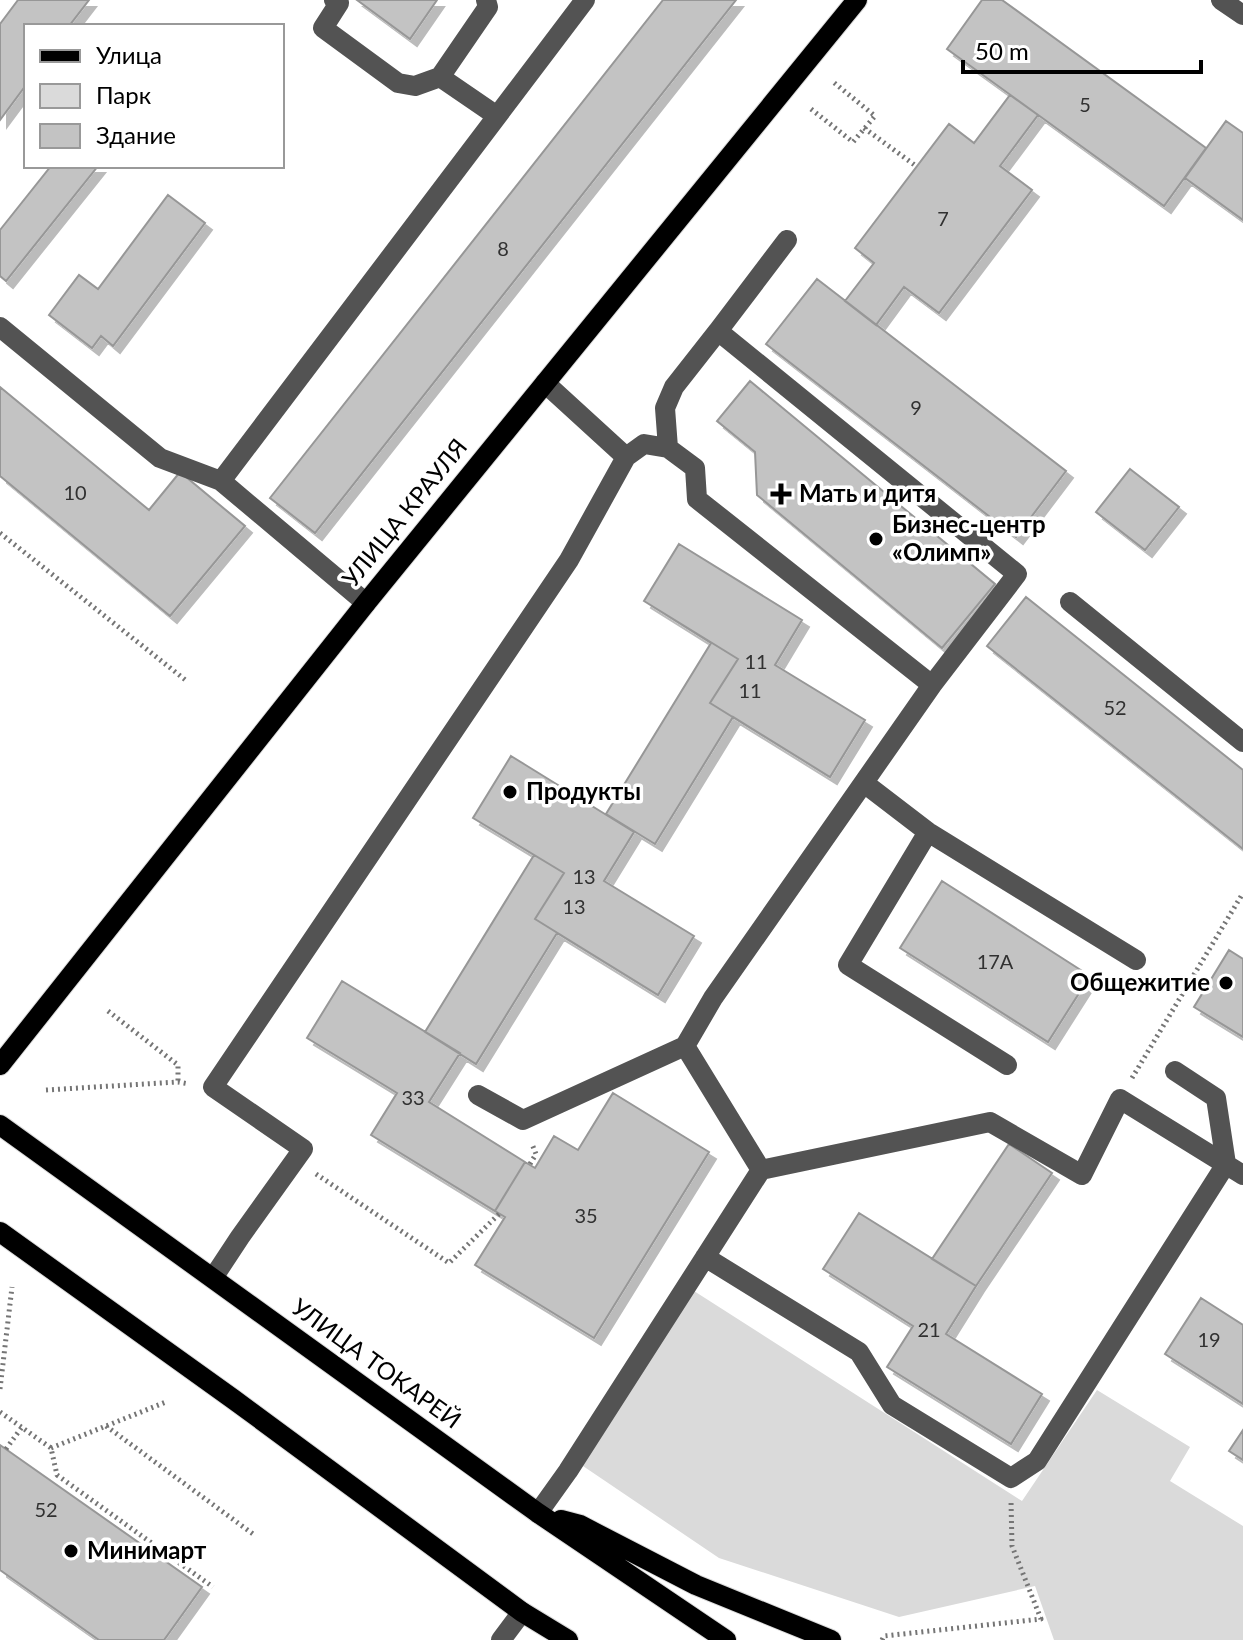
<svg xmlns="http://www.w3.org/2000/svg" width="1243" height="1640" font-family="Lato,sans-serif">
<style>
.green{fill:#dadada}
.building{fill:#c3c3c3;stroke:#979797;stroke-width:2;filter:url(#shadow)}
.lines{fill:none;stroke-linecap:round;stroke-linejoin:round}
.major-casing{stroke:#dbdbdb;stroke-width:22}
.path{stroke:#757575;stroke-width:5;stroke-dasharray:2 4;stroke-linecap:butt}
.minor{stroke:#535353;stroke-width:20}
.major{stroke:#000;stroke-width:20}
.poi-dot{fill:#000;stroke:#fff;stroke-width:3}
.labels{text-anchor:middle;stroke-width:7;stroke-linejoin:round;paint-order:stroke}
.number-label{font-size:20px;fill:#313131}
.poi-label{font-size:24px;font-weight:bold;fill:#000;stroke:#fff;text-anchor:start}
.street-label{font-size:24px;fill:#000;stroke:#fff}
</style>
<defs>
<filter id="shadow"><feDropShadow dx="7" dy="7" stdDeviation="0" flood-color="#0004"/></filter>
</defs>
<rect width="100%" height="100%" fill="#fff"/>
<path class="green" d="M694,1291l328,210 75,-111 93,57 -20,34 73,45v114h-189l-19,-54 -136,31 -180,-59 -139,-94z"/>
<path class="building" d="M18,0h71l-20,26h-43v59l-26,35v-96z
M357,0h80l-27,39z
M663,0h73l-421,533 -45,-35z
M982,0h20l204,148 -42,58 -217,-157z
M1010,95l28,20 -38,51 32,24 -93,123 -35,-26 -28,38 -31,-24 29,-38 -19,-15 94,-124 25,19z
M1226,121l17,12v87l-58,-42z
M51,166h47l-92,115 -6,-5v-46z
M168,195l37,28 -92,123 -12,-10 -9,12 -43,-33 30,-40 19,14z
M817,279l249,192 -50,66 -250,-193z
M750,381l245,203 -53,64 -185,-153 -2,-43 -38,-31z
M0,387l149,123 31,-38 65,54 -75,90 -170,-140z
M1130,469l49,38 -34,43 -49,-38z
M679,544l123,76 -27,45 90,55 -35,57 -97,-60 -78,127 -49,-30 105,-171 -67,-42z
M679,544l123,76 -27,45 90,55 -35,57 -120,-74 28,-44 -94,-58z
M1026,597l217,173v79l-256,-203z
M511,756l123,76 -30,49 90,55 -36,59 -101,-62 -81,131 -51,-32 109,-177 -61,-37z
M511,756l123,76 -30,49 90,55 -36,59 -123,-76 29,-46 -91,-55z
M942,881l148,95 -42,66 -148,-94z
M1229,950l14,9v78l-49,-30z
M342,981l118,72 -31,49 96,60 -30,49 -124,-76 26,-42 -90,-55z
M613,1093l96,59 -115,186 -119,-73 30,-48 -10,-6 30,-49 10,6 19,-32 24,14z
M1009,1144l43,29 -76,113 -44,-27z
M859,1213l117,73 -30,48 96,60 -31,50 -124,-77 26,-41 -90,-57z
M1201,1298l42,27v79l-78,-50z
M1243,1430v30l-14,-9z
M0,1445l202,142 -38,53h-65l-99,-70z"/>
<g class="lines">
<defs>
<path id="major" d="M0,1065l366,-462 491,-603
M0,1125l538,388 188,127
M0,1232l233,167 289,213 46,28
M561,1520l19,5 116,60 135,55"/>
</defs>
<use href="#major" class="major-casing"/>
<path class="path" d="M811,109l42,33 22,-26 -43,-35
M864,128l52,38
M0,533l188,149
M108,1011l70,54v17
M1132,1078l111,-185
M46,1090l132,-8 11,2
M530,1164l6,-10 -4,-10
M316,1174l133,89 50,-49
M0,1389l12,-102
M0,1412l51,36 6,27 156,112
M106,1426l147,108
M51,1448l115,-46
M6,1449l16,-22
M882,1640l2,-4 157,-17 -29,-73 -1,-45"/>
<path class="minor" d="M334,0l5,3 -16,25 75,55 17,3 25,-9 48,-70 -2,-7
M1221,0l22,15
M440,77l57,39
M0,327l160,131 61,23 145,122
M545,383l81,74
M668,448l-3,-40 9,-21 44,-56
M221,481l364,-481
M1070,602l173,140
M864,783l64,49 208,128
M928,832l-80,133 159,100
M478,1095l45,25 162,-74
M761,1170l-76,-124 28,-48 219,-313 85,-111 -299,-243 69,-91
M705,1257l154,95 33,53 119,73 26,-17 189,-297 -10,-66 -41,-27
M213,1278l27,-41 63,-88 -90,-62 356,-527 57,-103 18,-13 24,4 27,20 2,31 235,186
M538,1513l30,-42 193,-301 229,-48 92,53 38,-76 123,76
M501,1640l21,-28"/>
<use href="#major" class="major"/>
</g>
<g class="poi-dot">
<path d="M777 482h8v8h8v8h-8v8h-8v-8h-8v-8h8z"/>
<circle cx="876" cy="539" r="8"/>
<circle cx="510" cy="792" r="8"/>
<circle cx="1226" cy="983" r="8"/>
<circle cx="71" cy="1551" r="8"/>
</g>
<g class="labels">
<g class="number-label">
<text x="1085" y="112">5</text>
<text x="943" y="226">7</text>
<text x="503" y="256">8</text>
<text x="916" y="415">9</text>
<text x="75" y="500">10</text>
<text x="756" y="669">11</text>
<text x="750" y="698">11</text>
<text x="1115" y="715">52</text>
<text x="584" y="884">13</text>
<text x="574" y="914">13</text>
<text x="995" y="969">17А</text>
<text x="413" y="1105">33</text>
<text x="586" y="1223">35</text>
<text x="929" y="1337">21</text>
<text x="1209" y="1347">19</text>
<text x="46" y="1517">52</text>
</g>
<g class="poi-label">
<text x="799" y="502">Мать и дитя</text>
<text x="892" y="533">Бизнес-центр<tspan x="892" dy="28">«Олимп»</tspan></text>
<text x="526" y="800">Продукты</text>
<text x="1210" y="991" text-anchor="end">Общежитие</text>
<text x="87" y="1559">Минимарт</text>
</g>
<g class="street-label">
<text transform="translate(405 513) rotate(-51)" y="8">УЛИЦА КРАУЛЯ</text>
<text transform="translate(376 1364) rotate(36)" y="8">УЛИЦА ТОКАРЕЙ</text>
</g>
</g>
<rect x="24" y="24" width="260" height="144" fill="#ffffff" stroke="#999999" stroke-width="2"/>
<rect x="40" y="50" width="40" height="12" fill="#000000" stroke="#999999" stroke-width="2"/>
<text x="96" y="64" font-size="24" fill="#000000">Улица</text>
<rect x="40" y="84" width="40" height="24" fill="#dadada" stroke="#999999" stroke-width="2"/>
<text x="96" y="104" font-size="24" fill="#000000">Парк</text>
<rect x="40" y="124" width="40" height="24" fill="#c3c3c3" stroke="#999999" stroke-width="2"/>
<text x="96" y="144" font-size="24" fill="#000000">Здание</text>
<path d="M963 60v12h238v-12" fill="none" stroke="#000000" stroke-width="4"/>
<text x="975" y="60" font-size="24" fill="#000000" stroke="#ffffff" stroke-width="6" paint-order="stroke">50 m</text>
</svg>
